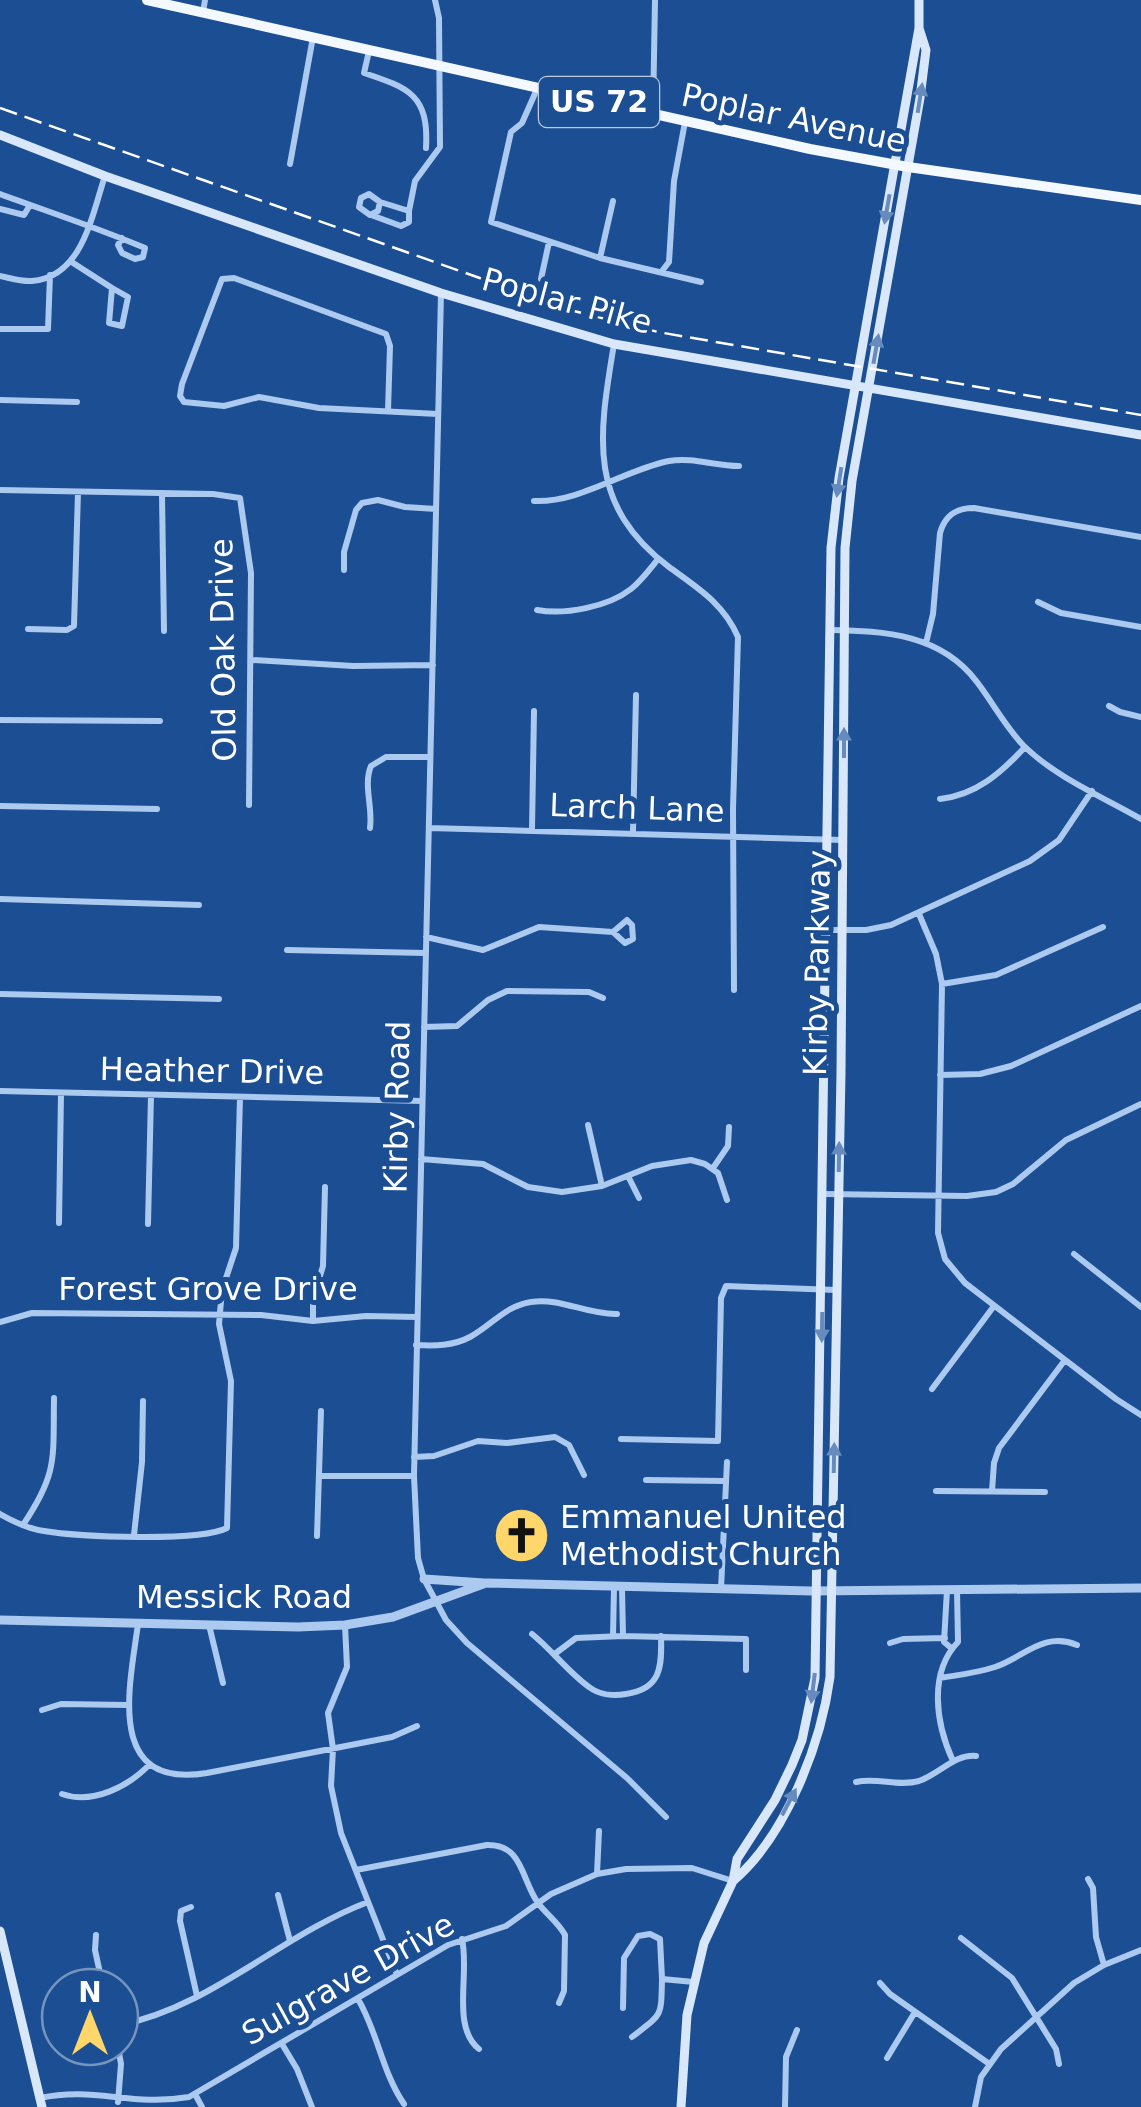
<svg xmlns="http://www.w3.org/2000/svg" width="1141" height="2107" font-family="'DejaVu Sans',sans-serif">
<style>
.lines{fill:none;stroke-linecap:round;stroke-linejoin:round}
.minor{stroke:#acc9ef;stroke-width:6}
.tertiary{stroke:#acc9ef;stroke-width:9}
.secondary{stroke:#d9e7fb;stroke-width:9}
.primary{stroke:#f4f8ff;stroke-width:10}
.rail{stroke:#fff;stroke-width:2.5;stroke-dasharray:18 8;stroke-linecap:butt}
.oneway{fill:#678bbd}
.labels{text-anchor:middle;stroke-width:10;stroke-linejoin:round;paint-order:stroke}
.shield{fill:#1b4e93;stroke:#bbcadf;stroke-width:2.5}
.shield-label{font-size:30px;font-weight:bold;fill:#fff}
.street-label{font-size:32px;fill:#fff;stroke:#1b4e93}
.poi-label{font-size:32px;fill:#fff;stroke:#1b4e93;text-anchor:start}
</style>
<rect width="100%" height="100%" fill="#1b4e93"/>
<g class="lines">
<path class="minor" d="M203,12l2,-12
M369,51l-5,22c45,15 65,22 62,75
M537,89l-15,34 -11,9 -20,90 109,36 101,24
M653,113l2,-113
M290,164l23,-127
M0,194c49,18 98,34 145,54l-2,9 -8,2 -13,-6 -4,-8 4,-7
M380,202l-2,9 -8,4 -11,-8 2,-9 8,-4 11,8 29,9 6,-30 25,-34 -1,-129 -4,-18
M0,209l24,6 6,-10
M371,215l30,11 8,-4v-11
M600,258l13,-57
M70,261l42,27 -3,35 13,3 6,-29 -16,-9
M662,271l7,-9 5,-81 11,-59
M0,276c10,2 22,6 32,5 51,-4 60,-67 73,-105
M541,279l8,-37
M441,293l-27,1183 4,82 6,21 22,41 21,23 160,135 39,39
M0,329h48l2,-54
M614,344c-15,91 -28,160 55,223 29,21 55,37 69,70l-5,172 1,181
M0,400l77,2
M388,411l2,-65 -4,-12 -152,-56 -12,1 -40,105 -2,12 4,6 40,4 35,-9 60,11 119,6
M0,490l213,4 27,4 11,75 -2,232
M162,494l2,137
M534,501c46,2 90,-31 135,-40 24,-4 46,5 70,5
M344,570v-18l12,-42 6,-7 16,-3 27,7 31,2
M1038,602l23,11 80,14
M537,610c28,5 71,-3 94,-21 10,-8 19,-20 27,-30
M28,629l39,1 7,-4 4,-134
M830,630c55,1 111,4 147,52 16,21 28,44 46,63 32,32 80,52 118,74
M926,643l7,-29 7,-81c5,-18 16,-25 34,-25l167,29
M253,660l100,6 80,-1
M1109,706l11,6 21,5
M0,720l160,1
M940,799c36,-4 61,-26 85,-52
M0,806l157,3
M370,828c3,-21 -7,-43 1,-62l15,-9h44
M429,828l413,12
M532,830l2,-119
M633,832l3,-137
M0,899l199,6
M919,914l17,40 6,30 -4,249 7,26 20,24 151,116 25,16
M826,930h40l25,-5 139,-64 29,-21 33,-49
M426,937l57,13 56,-23 74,5 14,-12 5,5 1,14 -8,4 -12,-11
M287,950l138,3
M942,984l54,-9 107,-48
M0,994l219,5
M424,1027l33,-1 31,-26 19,-9 82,1 14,6
M940,1075l40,-1 31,-8 130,-60
M0,1091l422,10
M588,1125l14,61
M421,1159l62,5 45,23 34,5 40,-6 50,-20 39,-6 14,4 13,9 9,27
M713,1168l15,-22 1,-19
M628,1176l11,22
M824,1194l143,2 29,-4 17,-8 53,-44 75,-36
M59,1223l2,-130
M148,1224l3,-129
M1074,1254l67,53
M313,1321v-22l10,-33 2,-79
M0,1322l32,-9 229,2 52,6 53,-5 51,1
M416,1345c19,1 37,1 54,-8 22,-12 35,-31 61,-35 29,-5 56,13 86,12
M932,1389l62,-83
M621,1439l97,2 3,-143 5,-12 110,4
M414,1457l20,-1 44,-15 29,2 48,-6 14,8 15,30
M320,1476h93
M646,1480l78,1
M936,1491l109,1
M992,1491l2,-28 5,-15 66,-88
M0,1514c14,8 29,15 44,17 34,6 156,11 183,-3l4,-147 -12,-57 3,-34 14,-42 4,-151
M661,1514l10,5 52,1
M23,1525c35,-52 30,-66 31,-127
M134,1535l8,-73 1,-61
M317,1536l4,-125
M622,1588l1,48
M721,1589l6,-127
M947,1590l-3,52 6,5
M138,1624c-8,61 -34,166 69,149l185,-36 25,-11
M209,1625l14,58
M345,1625l2,42 -19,46 5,36 -2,37 10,47 56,142
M532,1634c20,16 37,39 57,53 10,8 25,9 37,7 35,-5 36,-27 35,-58
M613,1636l1,-48
M890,1643l13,-4 42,-1
M556,1653l20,-15 47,-2 123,3v31
M940,1678c18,-3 37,-5 55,-11 28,-9 48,-36 82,-22
M42,1710l19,-6 66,1
M953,1761c-18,-39 -24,-89 5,-119l-1,-52
M856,1782c21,-5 42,5 63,-1 21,-7 35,-27 57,-25
M62,1794c31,11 67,-8 88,-30
M356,1870l131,-25c36,-1 34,34 51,58 8,11 20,19 27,32l-1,56 -5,12
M597,1874l2,-43
M1088,1879l5,9 3,49 8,28
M278,1895l12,46
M191,1907l-10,4 -1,10 17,75
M96,1935l-1,15 8,37
M961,1938l51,40 44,71 3,15
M462,1939c8,34 -11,88 17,110
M880,1983l10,11 98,69
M358,1999c20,34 24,73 46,105
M623,2008l1,-50 14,-22 12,-2 10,5 2,40
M120,2025c91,-18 161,-90 248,-123
M632,2037c31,-24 29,-19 30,-58l32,3
M282,2044l15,25 15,38
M118,2047l3,17 -3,38
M887,2058l28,-46
M195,2094l7,13
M40,2098c55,-12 90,9 149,-1l259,-152 58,-19 45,-32 46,-20 29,-5 66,-1 41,13
M785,2107l1,-50 11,-27
M975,2107l6,-30 20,-28 73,-66 30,-18 37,-15"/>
<path class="tertiary" d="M424,1579l60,4
M0,1620l298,7 47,-2 48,-8 93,-34 325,8 330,-3"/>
<path class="secondary" d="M0,135l105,41 336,117 173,51 527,91
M733,1881c53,-45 88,-137 97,-204l11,-604 4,-525 7,-67 68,-383 6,-48 -7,-22
M0,1931l42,176
M681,2107l6,-92 17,-72 29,-62 4,-22 38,-59 17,-35 10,-25 13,-62 16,-1130 8,-70 80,-450v-28"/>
<path class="primary" d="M147,0l663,149 98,18 233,33"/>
<path class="rail" d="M0,108l570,202 88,22 483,83"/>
</g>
<defs><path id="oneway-solid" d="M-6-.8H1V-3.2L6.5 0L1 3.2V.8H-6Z" transform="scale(2.5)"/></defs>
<g class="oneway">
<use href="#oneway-solid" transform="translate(920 98) rotate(-81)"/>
<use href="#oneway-solid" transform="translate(887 209) rotate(100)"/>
<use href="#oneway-solid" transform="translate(876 349) rotate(-80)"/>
<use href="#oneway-solid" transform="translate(839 482) rotate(99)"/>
<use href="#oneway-solid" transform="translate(844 743) rotate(-90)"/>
<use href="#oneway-solid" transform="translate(839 1157) rotate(-89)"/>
<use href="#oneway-solid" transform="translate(822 1327) rotate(91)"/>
<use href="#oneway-solid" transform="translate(834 1458) rotate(-89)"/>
<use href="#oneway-solid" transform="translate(813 1688) rotate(97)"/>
<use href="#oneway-solid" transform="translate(789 1802) rotate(-62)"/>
</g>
<defs>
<symbol id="church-disc" viewBox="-11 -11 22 22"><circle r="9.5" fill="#ffd66a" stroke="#1b4e93"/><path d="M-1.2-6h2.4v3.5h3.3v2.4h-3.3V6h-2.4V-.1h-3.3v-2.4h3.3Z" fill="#111"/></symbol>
</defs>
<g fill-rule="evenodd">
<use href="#church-disc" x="490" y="1504" width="63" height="63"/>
</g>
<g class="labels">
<rect class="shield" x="539" y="77" width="120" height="50" rx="8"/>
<g class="shield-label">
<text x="599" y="112">US 72</text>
</g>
<g class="street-label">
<text transform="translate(794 118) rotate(12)" y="11">Poplar Avenue</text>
<text transform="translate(567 301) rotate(15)" y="11">Poplar Pike</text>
<text transform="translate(223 650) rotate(-91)" y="11">Old Oak Drive</text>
<text transform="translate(637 808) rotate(2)" y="11">Larch Lane</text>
<text transform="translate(817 963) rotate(-89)" y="11">Kirby Parkway</text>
<text transform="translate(212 1071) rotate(1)" y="11">Heather Drive</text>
<text transform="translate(397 1107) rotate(-89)" y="11">Kirby Road</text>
<text x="208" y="1300">Forest Grove Drive</text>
<text x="244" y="1608">Messick Road</text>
<text transform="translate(348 1979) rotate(-29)" y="11">Sulgrave Drive</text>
</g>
<g class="poi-label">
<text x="560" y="1528">Emmanuel United<tspan x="560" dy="37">Methodist Church</tspan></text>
</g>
</g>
<g transform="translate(90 2017)"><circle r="48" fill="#1b4e93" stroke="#7695be" stroke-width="2.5"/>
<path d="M0-8L18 38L0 25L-18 38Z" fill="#ffd66a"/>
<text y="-15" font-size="28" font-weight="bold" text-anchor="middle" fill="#ffffff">N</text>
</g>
</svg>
